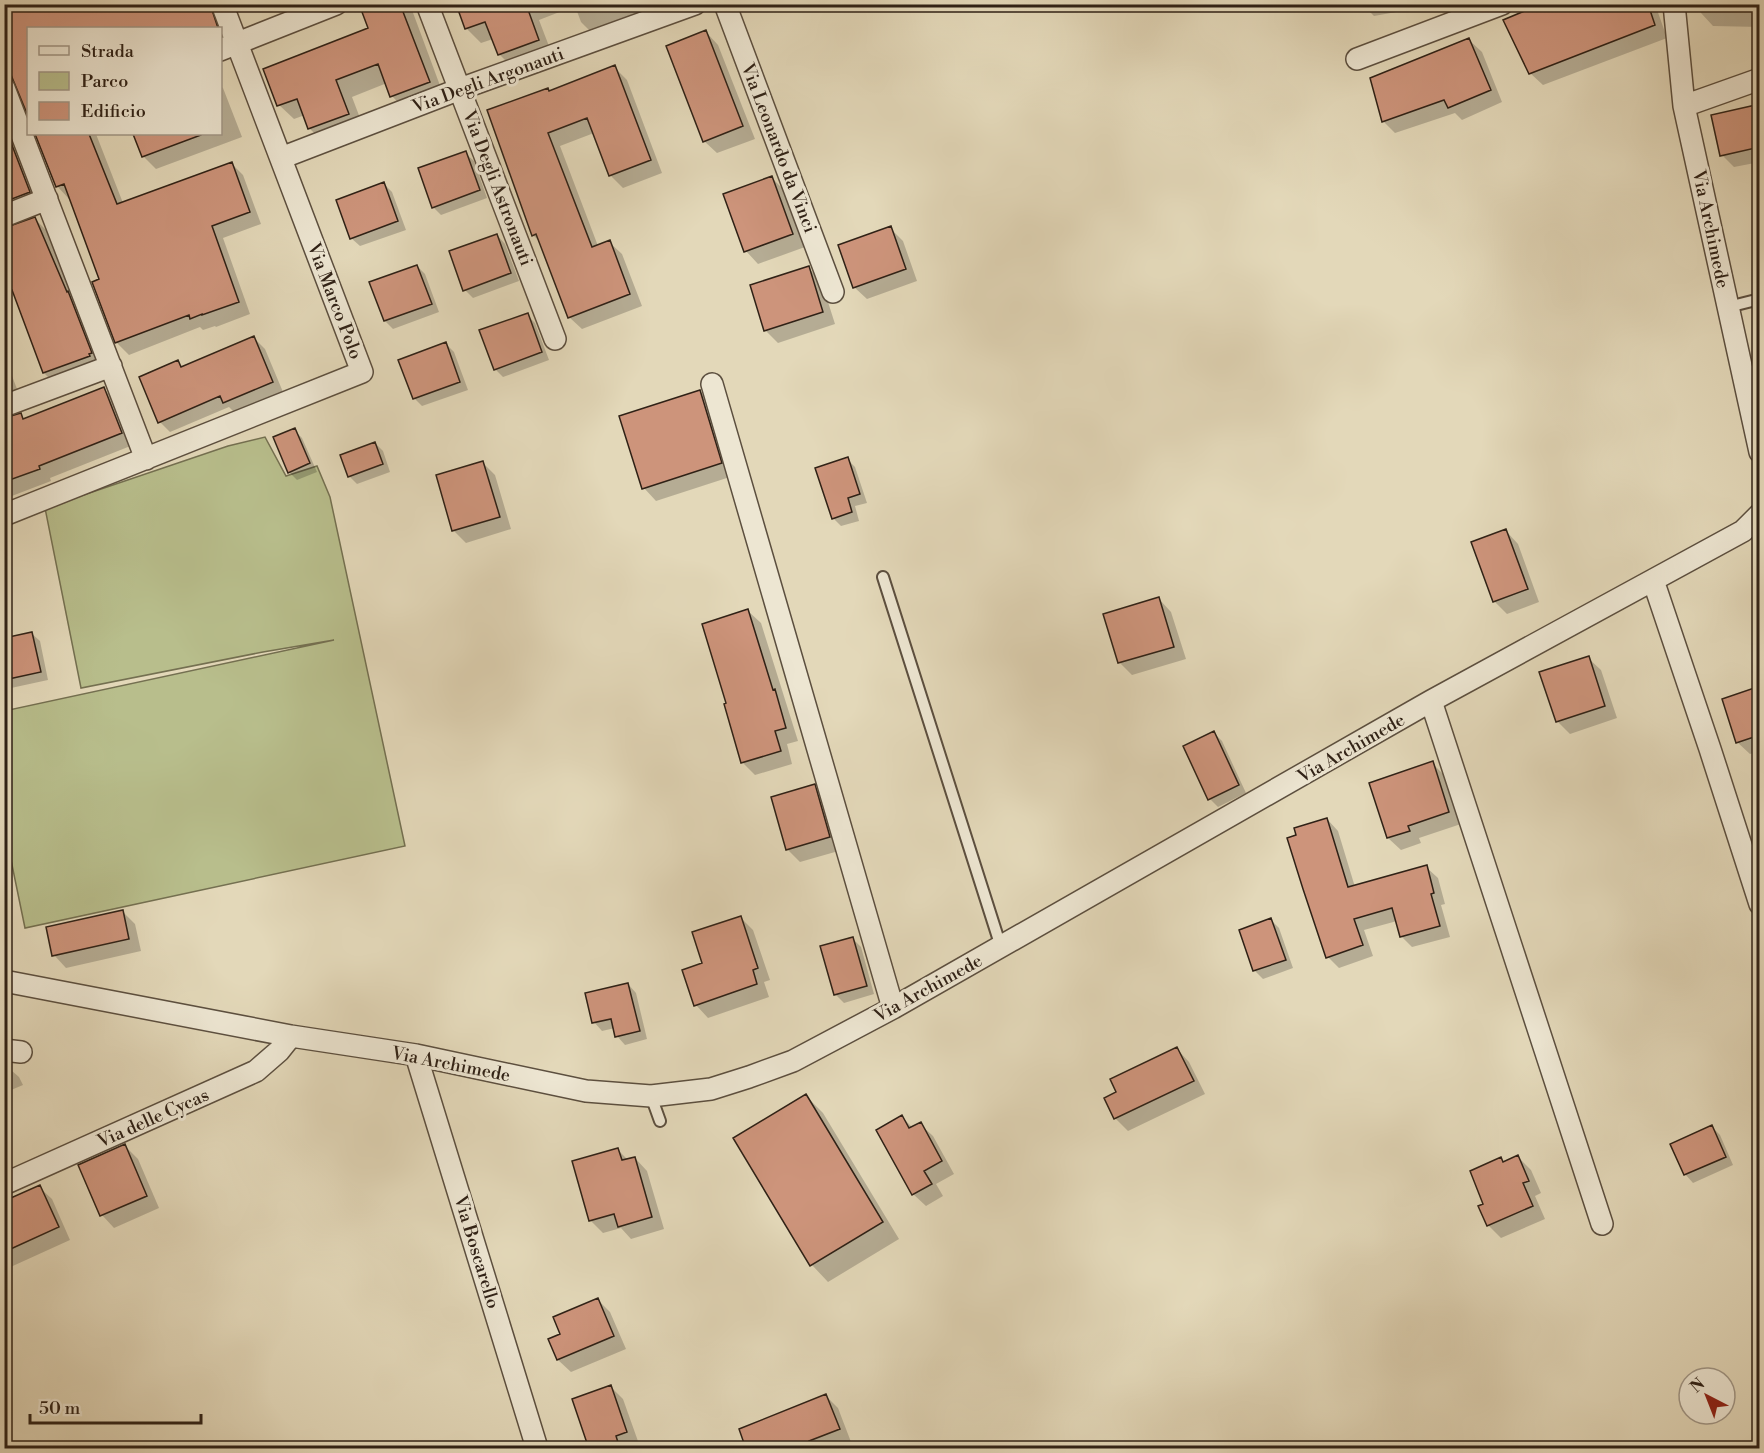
<svg xmlns="http://www.w3.org/2000/svg" width="1764" height="1453" font-family="'Libre Bodoni',serif">
<style>
.green{fill:#b8be8c;stroke:#747051;stroke-width:1.5}
.shadow{fill:#0003}
.building{fill:#cd947b;stroke:#2f2116;stroke-width:1.5}
.lines{fill:none;stroke-linecap:round;stroke-linejoin:round}
.service-casing{stroke:#5c4f3f;stroke-width:14}
.minor-casing{stroke:#5c4f3f;stroke-width:24}
.service{stroke:#ede6d2;stroke-width:10}
.minor{stroke:#ede6d2;stroke-width:21}
.labels{text-anchor:middle;stroke-width:6;stroke-linejoin:round;paint-order:stroke}
.street-label{font-size:18px;fill:#2f2116;stroke:#ede6d2}
</style>
<rect width="100%" height="100%" fill="#e3d8b9"/>
<filter id="stains"><feTurbulence type="fractalNoise" baseFrequency=".00333" numOctaves="4"/><feColorMatrix values="0 0 0 0 .2 0 0 0 0 .09 0 0 0 0 .02 0 0 0 .5 -.17"/></filter>
<radialGradient id="worn" r=".72"><stop offset=".6" stop-color="#630" stop-opacity="0"/><stop offset="1" stop-color="#630" stop-opacity=".3"/></radialGradient>
<path class="green" d="M265,437l21,39 31,-10 13,31 75,349 -380,82 -20,-97 -1,-120 330,-71 -71,12 -182,36 -36,-180 183,-62z"/>
<path class="shadow" d="M4,4h214l11,38 -9,4v-18h-192v84l-9,-25 -8,1 -7,7z
M365,4h41l6,6 33,89 -37,14 -16,-17 -5,-13 -35,14 13,34 -38,14 -17,-16 -5,-14 -11,4 -17,-16 93,-74z
M458,4h229l-91,33 -15,-15 -6,-16 -36,14 13,34 -38,15 -15,-15 -6,-15 -12,4 -14,-14z
M1362,4h50l1,5 -39,7z
M1525,4h130l12,34 -124,47 -13,-12z
M1701,4h59v23l-47,-1 -12,-13z
M706,32l12,13 37,94 -38,14 -13,-12z
M1469,40l13,12 20,50 -40,18 -7,-7 -60,20 -12,-12z
M614,67l13,13 35,93 -39,15 -13,-13 -16,-42 -34,13 38,100 11,-4 13,12 20,52 -60,23 -13,-12 -28,-74 -8,-8 17,-143z
M220,85l3,3 19,49 -86,32 -12,-12 -9,-23h85z
M1760,106v56l-26,5 -12,-12z
M4,108l37,96 -37,19z
M37,134h59l27,69 108,-40 12,12 18,49 -38,14 27,76 -34,13 -1,-1 -12,4 -3,-3 -71,28 -12,-12 -23,-60 7,-3 -30,-82 -2,1 -12,-13z
M465,153l9,8 13,37 -46,17 -8,-8z
M771,177l13,13 21,57 -47,17 -12,-13z
M384,184l8,8 14,38 -46,16 -9,-8z
M35,219l12,12 56,134 -47,20 -12,-12 -28,-76 -7,-7z
M890,228l13,13 14,40 -50,18 -13,-12z
M497,235l8,9 14,37 -46,17 -8,-8z
M417,266l8,8 14,38 -46,17 -8,-8z
M808,268l13,12 14,44 -57,19 -13,-13z
M527,315l8,8 14,37 -46,17 -8,-8z
M254,338l11,11 18,43 -48,21 -6,-6 -59,25 -10,-10 18,-60 6,6z
M446,344l8,8 14,38 -46,16 -8,-8z
M4,355l18,47 -18,11z
M104,389l12,12 17,44 -83,33 1,3 -47,18v-79l16,-5 5,5z
M700,391l12,13 21,72 -77,25 -12,-13z
M294,430l8,8 15,34 -20,8 -8,-8z
M375,443l8,8 7,21 -33,12 -8,-8z
M847,459l8,8 12,36 -12,3 4,15 -18,5 -8,-8z
M483,463l12,12 16,54 -45,14 -13,-13z
M1506,531l12,13 21,58 -32,12 -13,-13z
M1159,599l12,13 15,47 -54,16 -13,-13z
M748,611l13,12 37,118 -11,3 5,20 -37,11 -13,-13z
M31,633l9,8 8,39 -37,8 -7,-7v-41z
M1588,658l13,12 16,48 -47,16 -13,-13z
M1760,688v63l-10,3 -13,-12z
M1214,733l8,8 24,52 -28,14 -8,-8z
M1432,763l13,13 16,48 -42,14 2,5 -20,7 -13,-12z
M814,786l13,13 15,51 -42,12 -13,-13z
M1760,810v10l-5,-8z
M1327,819l11,12 17,56 71,-20 12,11 7,26 -4,1 9,32 -38,10 -11,-11 -4,-15 -33,9 9,26 -34,12 -11,-11z
M122,911l13,13 6,27 -75,17 -12,-13z
M741,918l12,12 17,50 -6,2 5,15 -61,21 -12,-13 8,-41z
M1271,920l8,8 14,40 -30,11 -8,-8 -14,-40z
M852,938l9,9 13,47 -30,9 -8,-8z
M628,984l8,9 11,46 -22,6 -8,-9 -2,-8 -13,3 -8,-9z
M1177,1049l12,13 16,32 -77,37 -13,-13 3,-25z
M4,1064l15,13 4,8 -19,8z
M806,1096l17,17 76,126 -71,43 -16,-17 -77,-127z
M902,1117l11,11 7,-4 13,12 21,38 -18,10 7,12 -17,10 -13,-12z
M1712,1127l8,8 13,30 -40,18 -8,-9 -13,-29z
M125,1146l13,13 21,49 -45,20 -12,-13z
M618,1150l10,10 7,-2 12,13 17,58 -33,10 -10,-11 -18,5 -13,-13z
M1518,1157l13,13 10,23 -6,3 10,23 -44,19 -13,-13 -3,-20 16,-46 4,4z
M39,1187l13,12 18,41 -66,30v-67z
M598,1300l12,12 16,37 -55,23 -13,-12 -8,-20 12,-5z
M611,1387l12,12 16,45 -11,4h-38z
M826,1396l12,12 13,34 -17,6h-86z"/>
<path class="building" d="M4,4h206l8,24h-190v88l-24,-58z
M359,4h41l30,78 -40,15 -12,-33 -42,16 13,34 -41,15 -11,-30 -20,7 -14,-37 105,-41z
M456,4h70l13,36 -41,15 -13,-33 -20,7z
M1541,4h107l7,21 -126,49 -26,-54z
M706,30l37,96 -40,16 -37,-96z
M1469,38l22,52 -43,18 -4,-8 -62,22 -12,-44z
M615,65l36,95 -42,16 -22,-58 -39,15 44,114 18,-7 20,54 -62,24 -32,-84 -4,2 -45,-126 61,-22 1,3z
M1760,104v43l-40,9 -9,-41z
M35,134h54l28,70 115,-42 18,50 -38,14 27,76 -37,13v-1l-12,5 -1,-4 -74,28 -23,-61 7,-3 -35,-95 -8,3z
M133,134h68v1l-59,22z
M10,140l20,52 -26,10v-60z
M466,151l14,39 -48,18 -14,-40z
M772,176l21,58 -49,18 -21,-58z
M384,182l14,39 -48,18 -14,-39z
M35,217l32,75 1,-1 24,62 -3,1 1,2 -47,17 -31,-83 -8,3v-65z
M891,226l15,43 -53,19 -15,-43z
M497,234l14,39 -48,18 -14,-40z
M417,265l15,39 -48,17 -15,-39z
M809,266l14,46 -59,19 -14,-46z
M528,313l14,39 -48,18 -15,-40z
M254,336l19,46 -50,21 -3,-7 -62,27 -19,-46 39,-17 3,7z
M446,342l14,40 -47,17 -15,-39z
M104,387l18,46 -83,33 1,3 -36,13v-64l17,-5 2,6z
M700,390l22,73 -80,26 -23,-73z
M295,428l15,35 -22,10 -15,-36z
M375,442l8,22 -35,13 -8,-22z
M848,457l12,37 -12,4 4,14 -20,7 -17,-51z
M483,461l17,56 -48,14 -16,-56z
M1506,529l22,60 -35,13 -22,-60z
M1159,597l15,50 -56,16 -15,-49z
M748,609l25,81 2,-1 11,39 -11,3 6,20 -40,12 -17,-59 2,-1 -24,-79z
M32,632l9,40 -37,8v-42z
M1589,656l16,50 -49,16 -17,-50z
M1760,686v49l-24,8 -14,-44z
M1214,731l25,54 -31,15 -25,-54z
M1433,761l16,51 -41,14 2,5 -23,7 -18,-55z
M815,784l15,53 -44,13 -15,-53z
M1327,818l21,69 79,-22 7,28 -3,1 9,32 -40,11 -8,-29 -38,11 9,26 -37,13 -23,-69 -16,-51 9,-3 -2,-7z
M123,910l6,29 -77,17 -6,-29z
M741,916l17,52 -5,2 4,14 -63,22 -12,-36 20,-7 -10,-31z
M1271,918l15,42 -33,11 -14,-41z
M853,937l14,49 -33,9 -14,-49z
M628,983l12,48 -25,6 -4,-18 -19,4 -7,-30z
M1177,1047l17,34 -80,38 -10,-21 12,-6 -6,-13z
M806,1094l77,128 -73,44 -77,-128z
M902,1115l7,13 12,-6 21,39 -18,10 8,13 -20,11 -36,-65z
M1712,1125l14,32 -42,18 -14,-31z
M125,1144l22,52 -47,20 -22,-51z
M618,1148l4,12 13,-3 17,60 -34,10 -4,-13 -25,7 -17,-60z
M1518,1155l11,26 -6,2 10,23 -46,20 -9,-20 5,-2 -13,-33 31,-14 2,5z
M40,1185l19,42 -55,25v-51z
M598,1298l16,38 -57,24 -9,-21 12,-5 -7,-17z
M611,1385l16,47 -11,4 4,13h-31l-17,-50z
M826,1394l14,35 -31,12 3,8h-66l-7,-20z"/>
<g class="lines">
<defs>
<path id="service" d="M1728,307l32,-8
M883,577l118,370
M651,1096l9,25"/>
<path id="minor" d="M427,4l128,335
M725,4l108,288
M1674,4l10,102 76,346
M220,50l116,-46
M1357,59l145,-55
M4,88l142,371
M1684,106l76,-27
M281,158l179,-69 235,-85
M4,216l43,-17
M712,384l181,624
M4,406l107,-40
M4,515l358,-143 -140,-368
M1653,580l57,169 50,155
M1431,701l171,523
M4,981l287,55 125,19 170,36 65,5 60,-7 38,-12 44,-16 100,-53 538,-307 312,-170 17,-17
M4,1050l17,2
M416,1055l121,393
M4,1184l252,-113 23,-20 12,-15"/>
</defs>
<use href="#service" class="service-casing"/>
<use href="#minor" class="minor-casing"/>
<use href="#service" class="service"/>
<use href="#minor" class="minor"/>
</g>
<g class="labels">
<g class="street-label">
<text transform="translate(488 80) rotate(-20)" y="6">Via Degli Argonauti</text>
<text transform="translate(779 148) rotate(69)" y="6">Via Leonardo da Vinci</text>
<text transform="translate(498 188) rotate(69)" y="6">Via Degli Astronauti</text>
<text transform="translate(1711 229) rotate(78)" y="6">Via Archimede</text>
<text transform="translate(335 301) rotate(69)" y="6">Via Marco Polo</text>
<text transform="translate(1351 748) rotate(-30)" y="6">Via Archimede</text>
<text transform="translate(928 988) rotate(-29)" y="6">Via Archimede</text>
<text transform="translate(451 1064) rotate(11)" y="6">Via Archimede</text>
<text transform="translate(153 1118) rotate(-24)" y="6">Via delle Cycas</text>
<text transform="translate(477 1252) rotate(73)" y="6">Via Boscarello</text>
</g>
</g>
<rect width="1764" height="1453" fill="none" stroke="#e3d8b9" stroke-width="24"/>
<rect x="6" y="6" width="1752" height="1441" fill="none" stroke="#2f2116" stroke-width="3"/>
<rect x="12" y="12" width="1740" height="1429" fill="none" stroke="#2f2116" stroke-width="1.5"/>
<rect x="27" y="27" width="195" height="108" fill="#ede6d2" stroke="#a19787" stroke-width="1.5"/>
<rect x="39" y="46" width="30" height="9" fill="#ede6d2" stroke="#a19787" stroke-width="1.5"/>
<text x="81" y="57" font-size="18" fill="#2f2116">Strada</text>
<rect x="39" y="72" width="30" height="18" fill="#b8be8c" stroke="#a19787" stroke-width="1.5"/>
<text x="81" y="87" font-size="18" fill="#2f2116">Parco</text>
<rect x="39" y="102" width="30" height="18" fill="#cd947b" stroke="#a19787" stroke-width="1.5"/>
<text x="81" y="117" font-size="18" fill="#2f2116">Edificio</text>
<g transform="translate(1707 1396) rotate(318)"><circle r="28" fill="#ede6d2" stroke="#a19787" stroke-width="1.5"/>
<path d="M0-4.5L10 22L0 15L-10 22Z" fill="#8f2418"/>
<text y="-9" font-size="16" font-weight="bold" text-anchor="middle" fill="#2f2116">N</text>
</g>
<path d="M30 1414v9h171v-9" fill="none" stroke="#2f2116" stroke-width="3"/>
<text x="39" y="1414" font-size="18" fill="#2f2116" stroke="#ede6d2" stroke-width="4.5" paint-order="stroke">50 m</text>
<rect width="100%" height="100%" filter="url(#stains)"/>
<rect width="100%" height="100%" fill="url(#worn)"/>
</svg>
